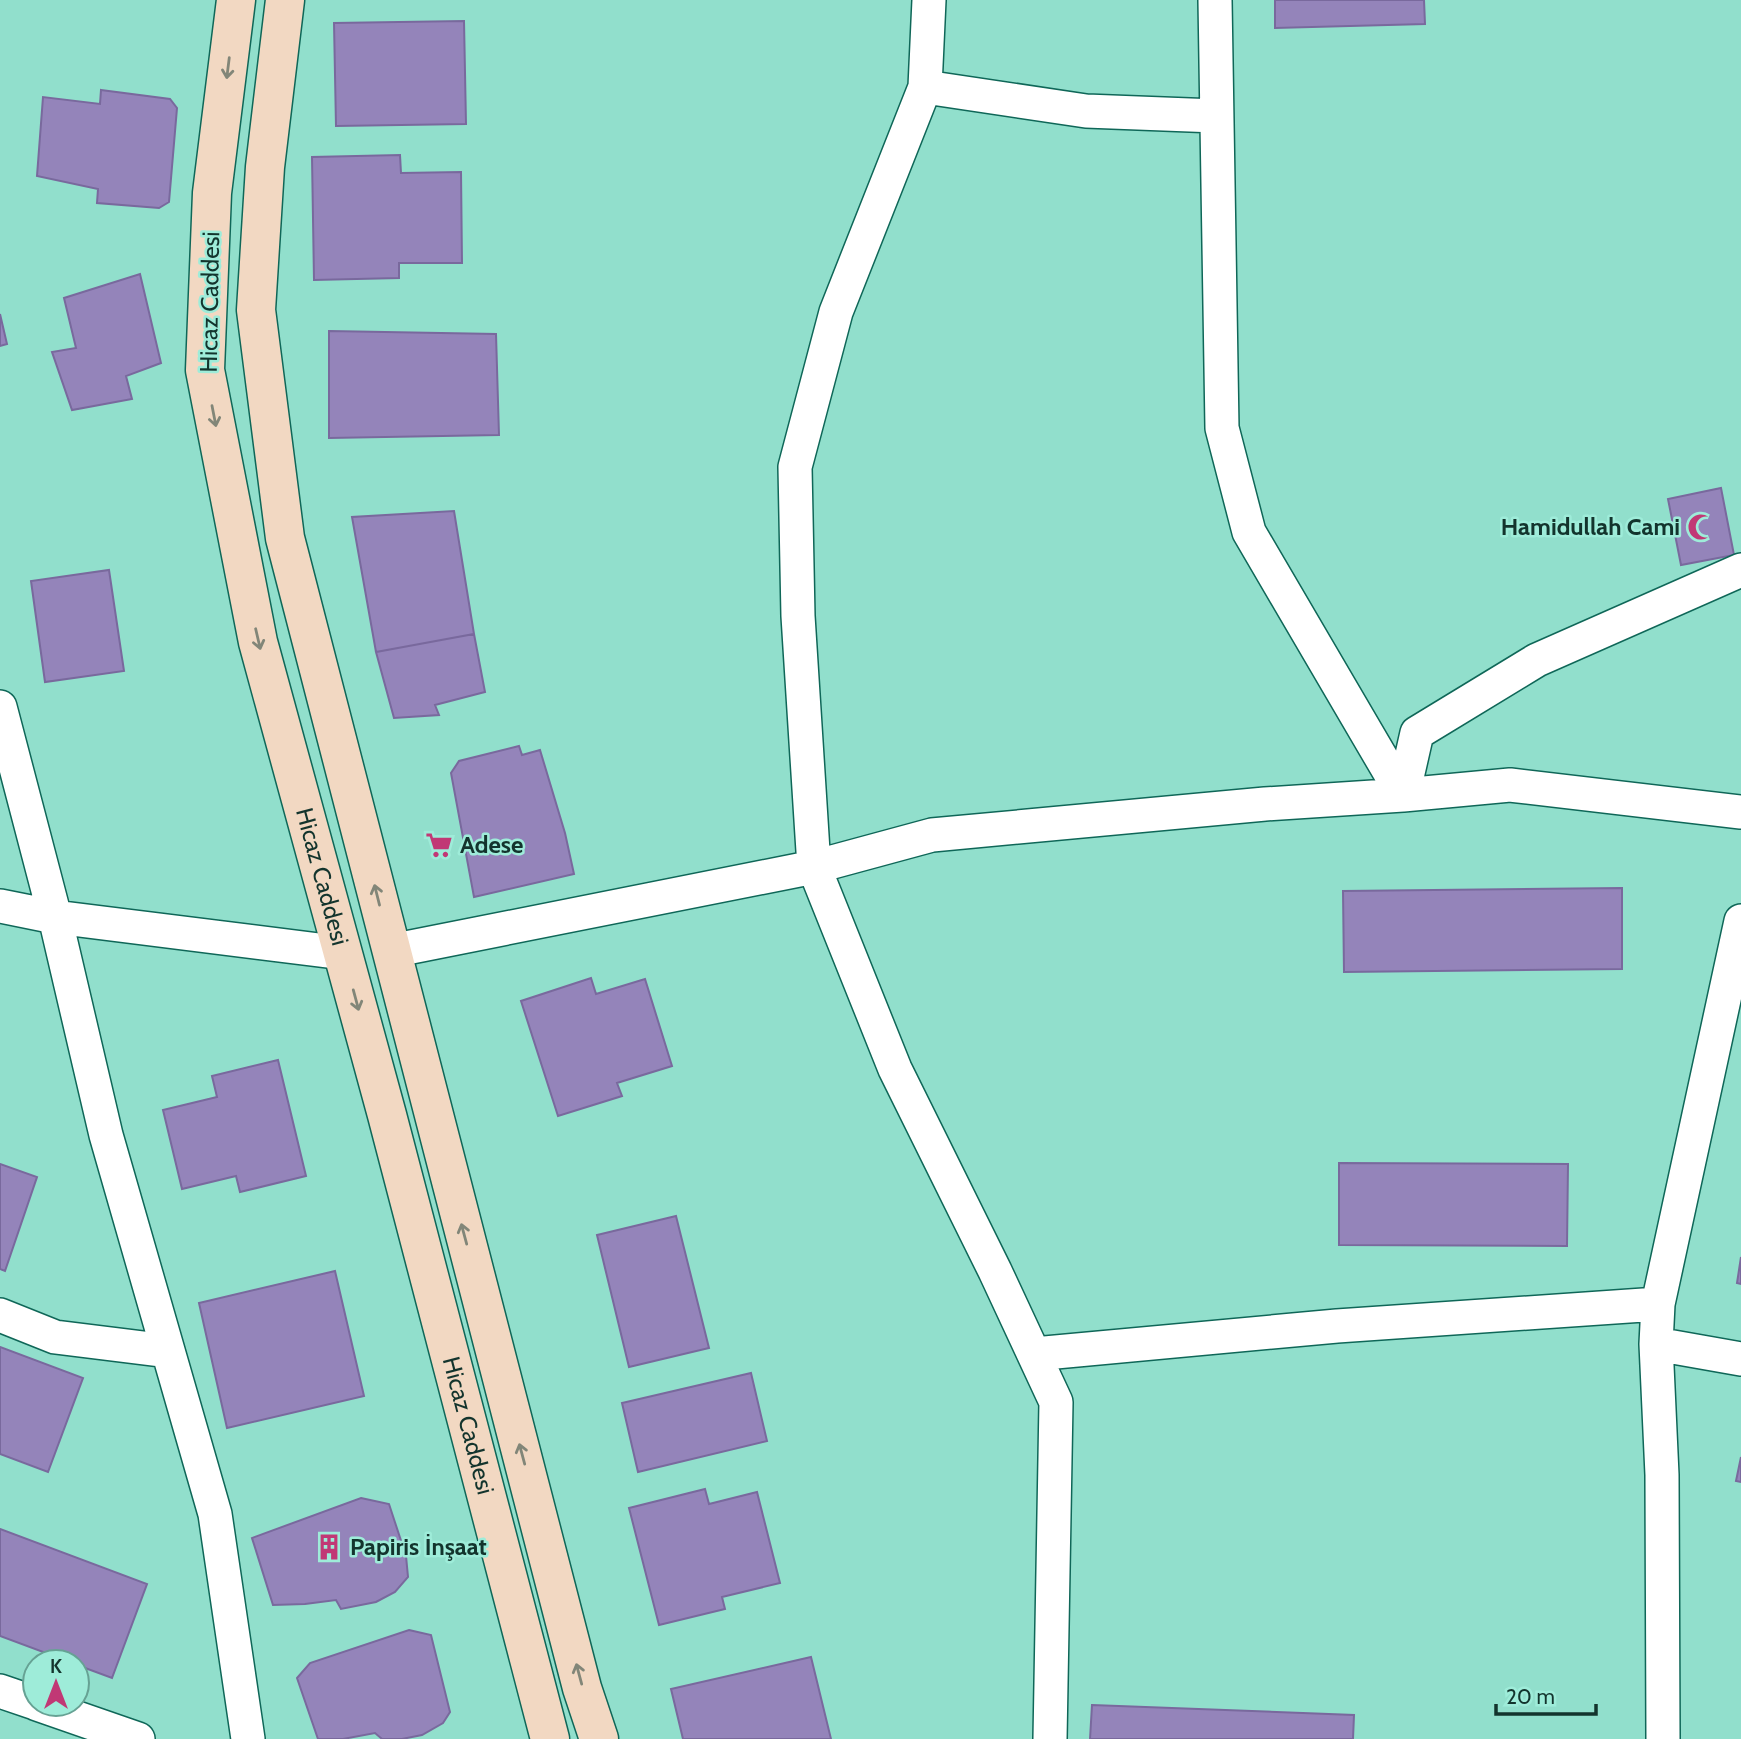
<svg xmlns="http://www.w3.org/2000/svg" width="1741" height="1739" font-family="Cabin,sans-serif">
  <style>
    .building { fill: #9484ba; stroke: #79699d; stroke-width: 2 }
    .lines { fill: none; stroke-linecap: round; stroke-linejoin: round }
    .street-casing { stroke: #0f6758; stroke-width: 36 }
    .secondary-casing { stroke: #0f6758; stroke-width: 41 }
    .street { stroke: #fff; stroke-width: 33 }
    .secondary { stroke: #f2d8c2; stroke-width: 38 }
    .oneway { stroke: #828678 }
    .labels { text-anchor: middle; stroke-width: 5; stroke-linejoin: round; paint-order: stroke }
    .street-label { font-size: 24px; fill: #13342d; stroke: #9eecd9 }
    .poi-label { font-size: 24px; font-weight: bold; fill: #13342d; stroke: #9eecd9; text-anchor: start }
  </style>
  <rect width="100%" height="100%" fill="#91dfcc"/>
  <path class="building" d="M 1275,0 L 1424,0 L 1425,24 L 1275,28 Z
    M 464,21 L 466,124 L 336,126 L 334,23 Z
    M 101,90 L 170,99 L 177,108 L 169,202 L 159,208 L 97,203 L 98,189 L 37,176 L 43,97 L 100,104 Z
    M 400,155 L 401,173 L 461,172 L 462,263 L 399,263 L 399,278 L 314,280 L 312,157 Z
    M 140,274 L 161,363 L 126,376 L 132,399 L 72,410 L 52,352 L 76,348 L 64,298 Z
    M 0,314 L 7,344 L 0,346 Z
    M 329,331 L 496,334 L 499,435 L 329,438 Z
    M 1721,488 L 1734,555 L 1681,565 L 1668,499 Z
    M 454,511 L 474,634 L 376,652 L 352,517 Z
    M 109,570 L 124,671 L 45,682 L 31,581 Z
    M 474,634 L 485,692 L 435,705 L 439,715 L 394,718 L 376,652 Z
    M 519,746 L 522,755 L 540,750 L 565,833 L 574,874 L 474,897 L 451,773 L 459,761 Z
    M 1622,888 L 1622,969 L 1344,972 L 1343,891 Z
    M 591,978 L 596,994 L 645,979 L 672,1066 L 617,1083 L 622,1096 L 558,1116 L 521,1001 Z
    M 278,1060 L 306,1176 L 240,1192 L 236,1176 L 182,1189 L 163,1110 L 217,1097 L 212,1076 Z
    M 1339,1163 L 1568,1164 L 1567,1246 L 1339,1245 Z
    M 0,1164 L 37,1177 L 5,1271 L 0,1269 Z
    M 676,1216 L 709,1348 L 629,1367 L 597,1235 Z
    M 1741,1257 L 1741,1284 L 1737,1283 Z
    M 335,1271 L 364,1396 L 227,1428 L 199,1303 Z
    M 0,1347 L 83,1378 L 48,1472 L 0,1454 Z
    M 751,1373 L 767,1441 L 638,1472 L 622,1403 Z
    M 1741,1457 L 1741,1482 L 1736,1481 Z
    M 705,1489 L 709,1504 L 757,1492 L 780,1583 L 722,1597 L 725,1609 L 659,1625 L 629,1508 Z
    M 361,1498 L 389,1504 L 406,1556 L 408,1577 L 395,1592 L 376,1602 L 341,1609 L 336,1600 L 305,1604 L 273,1605 L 252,1538 Z
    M 0,1529 L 147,1584 L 112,1678 L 77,1665 L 77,1662 L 70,1662 L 0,1636 Z
    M 409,1630 L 431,1635 L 450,1712 L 443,1723 L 422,1735 L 402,1739 L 382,1739 L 375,1733 L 343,1739 L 318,1739 L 297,1678 L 310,1663 Z
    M 811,1657 L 831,1739 L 683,1739 L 671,1689 Z
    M 1092,1705 L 1354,1715 L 1353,1739 L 1090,1739 Z"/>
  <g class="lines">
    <g class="street-casing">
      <path id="street" d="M 929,0 L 925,87 L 836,312 L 795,467 L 798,616 L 814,867 L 895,1069 L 995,1271 L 1056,1402 L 1050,1739
        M 1215,0 L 1222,428 L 1249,532 L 1403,795
        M 925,87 L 1086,111 L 1216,116
        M 0,707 L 55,917 L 106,1135 L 215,1514 L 248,1739
        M 1403,795 L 1417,733 L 1537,660 L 1741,570
        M 0,906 L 55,917 L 343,953
        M 391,951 L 814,867 L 932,835 L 1265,804 L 1403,795 L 1510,785 L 1741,812
        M 0,1315 L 55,1337 L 168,1351
        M 1656,1344 L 1741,1359
        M 1034,1354 L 1337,1326 L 1658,1304
        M 0,1691 L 35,1703
        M 37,1704 L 138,1739
        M 1663,1739 L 1662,1475 L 1656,1344 L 1658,1304 L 1741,921"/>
    </g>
    <g class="secondary-casing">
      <g id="secondary">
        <path id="s1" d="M 236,0 L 212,193 L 205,370 L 258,642 L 387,1115 L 550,1739"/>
        <path d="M 285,0 L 265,167 L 256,310 L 285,538 L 582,1688 L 599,1739"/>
      </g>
    </g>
    <use href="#street" class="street"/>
    <use href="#secondary" class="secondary"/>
  </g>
  <defs><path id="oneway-shaft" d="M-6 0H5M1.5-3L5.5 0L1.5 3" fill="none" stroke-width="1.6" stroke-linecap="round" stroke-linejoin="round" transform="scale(1.75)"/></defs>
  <g class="oneway">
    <use href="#oneway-shaft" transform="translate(228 68) rotate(97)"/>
    <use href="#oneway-shaft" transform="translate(214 416) rotate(79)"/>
    <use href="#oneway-shaft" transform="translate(258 639) rotate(77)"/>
    <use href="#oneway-shaft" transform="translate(377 895) rotate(-104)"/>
    <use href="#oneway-shaft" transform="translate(356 1000) rotate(75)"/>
    <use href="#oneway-shaft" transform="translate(464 1234) rotate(-105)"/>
    <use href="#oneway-shaft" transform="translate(522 1454) rotate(-105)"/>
    <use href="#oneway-shaft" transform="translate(579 1674) rotate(-105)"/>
  </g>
  <defs>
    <g id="mosque-bare" transform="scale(2.1)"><path d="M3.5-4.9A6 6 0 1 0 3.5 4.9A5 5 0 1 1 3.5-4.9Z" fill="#c13875" stroke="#9eecd9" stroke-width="2.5" paint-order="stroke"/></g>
    <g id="supermarket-bare" transform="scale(2.1)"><path d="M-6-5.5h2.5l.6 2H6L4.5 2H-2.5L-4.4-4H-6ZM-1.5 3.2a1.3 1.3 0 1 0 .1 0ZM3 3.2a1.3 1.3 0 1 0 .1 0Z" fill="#c13875" stroke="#9eecd9" stroke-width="2.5" paint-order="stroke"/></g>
    <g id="building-bare" transform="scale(2.1)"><path d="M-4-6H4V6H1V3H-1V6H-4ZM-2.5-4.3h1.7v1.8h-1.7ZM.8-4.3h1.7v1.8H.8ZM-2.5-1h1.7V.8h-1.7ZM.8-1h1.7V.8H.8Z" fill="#c13875" stroke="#9eecd9" stroke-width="2.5" paint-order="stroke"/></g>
  </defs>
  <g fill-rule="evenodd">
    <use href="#mosque-bare" x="1701" y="527"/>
    <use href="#supermarket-bare" x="439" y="845"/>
    <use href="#building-bare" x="329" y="1547"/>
  </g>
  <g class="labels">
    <g class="street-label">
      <text transform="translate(210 302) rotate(-89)" y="8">Hicaz Caddesi</text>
      <text dy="8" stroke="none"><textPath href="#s1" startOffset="892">Hicaz Caddesi</textPath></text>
      <text dy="8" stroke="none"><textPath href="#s1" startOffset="1460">Hicaz Caddesi</textPath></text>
    </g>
    <g class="poi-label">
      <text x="1680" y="535" text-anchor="end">Hamidullah Cami</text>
      <text x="460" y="853">Adese</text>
      <text x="350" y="1555">Papiris İnşaat</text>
    </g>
  </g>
  <g transform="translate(56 1683)"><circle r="33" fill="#9eecd9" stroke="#66a294" stroke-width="2"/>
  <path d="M0-5L12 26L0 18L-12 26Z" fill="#c13875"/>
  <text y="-10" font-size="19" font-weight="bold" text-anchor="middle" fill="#13342d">K</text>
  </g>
  <path d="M1496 1704v10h100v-10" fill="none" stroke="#13342d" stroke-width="3.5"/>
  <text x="1506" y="1704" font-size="21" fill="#13342d" stroke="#9eecd9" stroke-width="5" paint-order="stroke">20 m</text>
</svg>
